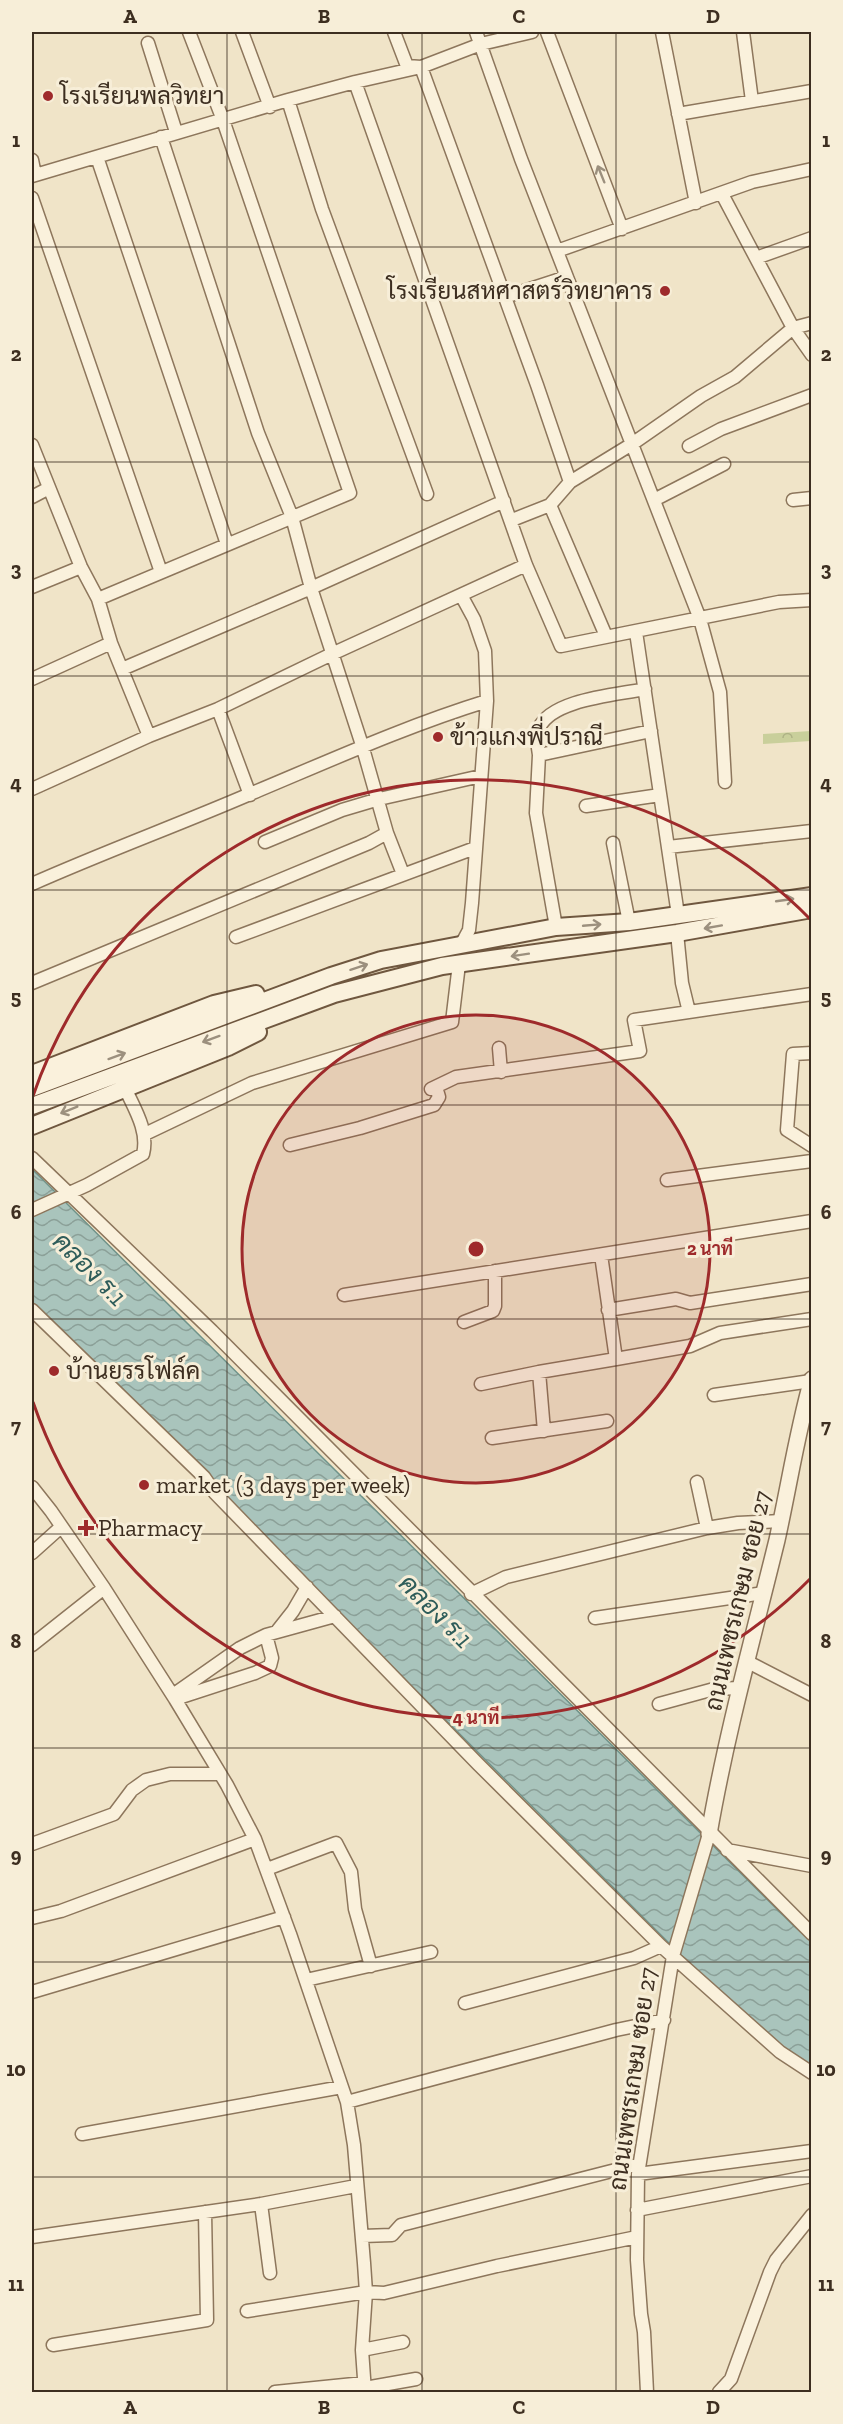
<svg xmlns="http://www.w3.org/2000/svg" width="843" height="2424" font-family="'Zilla Slab',Sarabun,serif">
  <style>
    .forest { fill: url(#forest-crowns) }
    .water { fill: url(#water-waves); stroke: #6f938a; stroke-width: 1.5 }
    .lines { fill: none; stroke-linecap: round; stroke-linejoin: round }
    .minor-casing { stroke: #8d765c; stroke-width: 15 }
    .tertiary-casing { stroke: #8d765c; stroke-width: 18 }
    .secondary-casing { stroke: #6f573f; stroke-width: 20 }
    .minor { stroke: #faf1dc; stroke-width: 12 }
    .tertiary { stroke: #faf1dc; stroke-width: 15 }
    .secondary { stroke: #faf1dc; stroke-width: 16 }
    .oneway { stroke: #9c907e }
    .grid { fill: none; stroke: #3d2e20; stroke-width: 1.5; stroke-opacity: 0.55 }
    .ring { fill: none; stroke: #9e2a2b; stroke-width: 3 }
    .poi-dot { fill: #9e2a2b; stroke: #f7eed8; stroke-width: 2 }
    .labels { text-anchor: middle; stroke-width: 6; stroke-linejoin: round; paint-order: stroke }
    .poi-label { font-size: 24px; fill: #3d2e20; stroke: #f7eed8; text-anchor: start }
    .street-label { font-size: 24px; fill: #3d2e20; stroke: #f7eed8 }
    .water-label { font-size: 26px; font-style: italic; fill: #2f5d5a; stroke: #f7eed8 }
    .centre { fill: #9e2a2b; stroke: #f7eed8; stroke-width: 3 }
    .ring-label { font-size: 18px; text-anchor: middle; font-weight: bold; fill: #9e2a2b; stroke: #f7eed8; stroke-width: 6; stroke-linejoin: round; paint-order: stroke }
    .neatline { fill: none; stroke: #3d2e20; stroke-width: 2 }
    .grid-label { font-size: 20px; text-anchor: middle; font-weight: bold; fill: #3d2e20 }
  </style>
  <defs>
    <pattern id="forest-crowns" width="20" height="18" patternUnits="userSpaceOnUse" patternTransform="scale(1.5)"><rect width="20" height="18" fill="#c9cf9b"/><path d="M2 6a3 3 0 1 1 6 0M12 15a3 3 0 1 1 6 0" fill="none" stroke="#aeb285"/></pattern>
    <pattern id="water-waves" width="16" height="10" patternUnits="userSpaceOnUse" patternTransform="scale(1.5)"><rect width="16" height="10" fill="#a9c4bc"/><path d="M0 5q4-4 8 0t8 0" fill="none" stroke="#8ba098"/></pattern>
  </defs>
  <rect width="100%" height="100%" fill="#f0e4c8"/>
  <path class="forest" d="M 811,731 L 811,741 L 763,744 L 763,734 Z"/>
  <path class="water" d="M 32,1169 L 795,1927 L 811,1941 L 811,2066 L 788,2051 L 726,2000 L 32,1307 Z"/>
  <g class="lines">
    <g class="minor-casing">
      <path id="minor" d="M 242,32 L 270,107
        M 394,32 L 407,66 L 421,67 L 537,385 L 570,482
        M 476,32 L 521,159 L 700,619 L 720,692 L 725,782
        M 547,32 L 622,229
        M 662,32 L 696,203
        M 743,32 L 752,101
        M 148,43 L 176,132
        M 355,82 L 526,565 L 561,646 L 779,602 L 812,600
        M 288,100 L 322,209 L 427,494
        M 678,114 L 812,91
        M 161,137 L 258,433 L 292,517 L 311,588 L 362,745 L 387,833 L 403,874
        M 97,157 L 227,544
        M 32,160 L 35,175
        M 32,176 L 288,100 L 355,82 L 421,67 L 481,44 L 532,32
        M 722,194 L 793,328 L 812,355
        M 32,198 L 161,572
        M 557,251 L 752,182 L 812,169
        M 756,258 L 812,238
        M 505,297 L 567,277
        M 32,445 L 81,567 L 98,599 L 111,643 L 149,736
        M 689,446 L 721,429 L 812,395
        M 32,497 L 49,488
        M 654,500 L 724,464
        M 793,500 L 812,498
        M 550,505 L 606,636
        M 512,520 L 550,505 L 570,482 L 632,444 L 701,396 L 735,377 L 793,328 L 812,323
        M 32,587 L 81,567
        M 98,599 L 350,493 L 223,120 L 189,32
        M 636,632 L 678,915
        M 122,669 L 311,588 L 504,501
        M 32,679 L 111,643
        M 218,709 L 250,795
        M 539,755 C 538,746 535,737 539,728 C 552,699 617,695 645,689
        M 32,789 L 149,736 L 218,709 L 334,653 L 526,565
        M 586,806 L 660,795
        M 265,842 L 342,810 L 379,799 L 481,776
        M 613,843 L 629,922
        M 668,847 L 812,831
        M 32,884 C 104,852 178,825 250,794 C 329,761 406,726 487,701
        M 556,927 L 536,813 L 539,755 L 651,731
        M 677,933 L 682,983 L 689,1012
        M 236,937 L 475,848
        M 461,945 L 469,930 L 472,903 L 487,701 L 485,651 L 474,619 L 461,595
        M 32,983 L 369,843 L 387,833
        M 499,1048 L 501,1072
        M 812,1053 L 793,1054 L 787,1130 L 812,1146
        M 431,1089 L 456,1077 L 640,1051 L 634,1020 L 812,994
        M 145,1134 L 252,1083 L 452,1022 L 459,964
        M 290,1145 L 360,1128 L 434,1105 L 439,1097 L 436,1087
        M 32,1158 L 212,1331 L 812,1934
        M 667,1180 L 812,1161
        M 32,1210 L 87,1185 L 143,1154 C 149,1131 134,1108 125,1088
        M 344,1295 L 812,1221
        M 32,1310 L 204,1477 L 215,1493 L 478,1764 L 661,1946 L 780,2052 L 812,2073
        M 608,1310 L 676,1299 L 690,1303 L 812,1284
        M 464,1322 L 493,1311 L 495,1306 L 495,1271
        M 616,1359 L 690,1346 L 720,1333 L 812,1319
        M 481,1384 L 539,1372
        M 714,1395 L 811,1381
        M 544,1431 L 539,1372 L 616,1359 L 601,1255
        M 492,1438 L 607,1421
        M 697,1482 L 707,1528
        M 32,1487 L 51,1511 L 104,1588 L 175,1699 L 227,1785 L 255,1839 L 290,1934 L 347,2102 L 354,2145 L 364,2263 L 366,2292 L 362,2350 L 365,2392
        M 32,1553 L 61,1527
        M 471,1594 L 506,1577 L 707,1528 L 738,1523 L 781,1521
        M 595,1618 L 764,1593
        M 278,1630 L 293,1611 L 307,1587
        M 32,1645 L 104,1588
        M 746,1661 L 812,1695
        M 173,1695 L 240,1648 L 266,1635
        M 175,1699 L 255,1673 L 270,1666 L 272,1658 L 266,1635 L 335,1616
        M 659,1704 L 714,1689 L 740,1688
        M 32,1844 L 114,1814 L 132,1790 L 146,1780 L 170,1774 L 219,1774
        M 727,1850 L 812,1866
        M 267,1869 L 336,1843 L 351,1872 L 355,1909 L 371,1966
        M 32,1918 L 61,1911 L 255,1839
        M 306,1980 L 431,1952
        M 32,1992 L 284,1917
        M 465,2003 L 634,1958 L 661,1946
        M 347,2102 L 616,2030 L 664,2020
        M 82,2134 L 342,2087
        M 638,2174 L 812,2151
        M 261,2204 L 270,2273
        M 637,2210 L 812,2176
        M 362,2236 L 392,2235 L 401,2225 L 639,2164
        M 32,2237 L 261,2204 L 356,2186
        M 247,2311 L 366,2292 L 384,2293 L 497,2266 L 637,2237
        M 53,2345 L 207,2320 L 205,2212
        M 362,2350 L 403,2342
        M 365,2388 L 416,2379
        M 275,2392 L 364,2383
        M 647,2392 L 644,2332 L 641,2314 L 637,2260 L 638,2174 L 673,1956 L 709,1834
        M 719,2392 L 731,2379 L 770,2272 L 776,2260 L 812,2215"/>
    </g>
    <g class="tertiary-casing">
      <path id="tertiary" d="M 709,1834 C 726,1735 753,1638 777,1540 C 789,1486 797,1432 812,1379"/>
    </g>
    <g class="secondary-casing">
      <path id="secondary" d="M 32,1074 L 214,1004 L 256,994
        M 32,1088 L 331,976 L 381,960 L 556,927 L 629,922 L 812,896
        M 32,1106 L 334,994 L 442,966 L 677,933 L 812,909
        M 32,1126 L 228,1047 L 258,1032"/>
    </g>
    <use href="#minor" class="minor"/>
    <use href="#tertiary" class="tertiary"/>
    <use href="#secondary" class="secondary"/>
  </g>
  <defs><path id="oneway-shaft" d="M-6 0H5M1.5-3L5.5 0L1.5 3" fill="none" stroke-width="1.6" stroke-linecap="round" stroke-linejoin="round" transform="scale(1.5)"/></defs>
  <g class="oneway">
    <use href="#oneway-shaft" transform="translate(601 174) rotate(-112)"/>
    <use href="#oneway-shaft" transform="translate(785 900) rotate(-8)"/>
    <use href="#oneway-shaft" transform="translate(592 925) rotate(-5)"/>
    <use href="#oneway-shaft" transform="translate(713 927) rotate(170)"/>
    <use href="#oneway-shaft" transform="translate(520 955) rotate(171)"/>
    <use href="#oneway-shaft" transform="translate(359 967) rotate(-18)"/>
    <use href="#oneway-shaft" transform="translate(211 1039) rotate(160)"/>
    <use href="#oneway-shaft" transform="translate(117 1056) rotate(-20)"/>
    <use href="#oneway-shaft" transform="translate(69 1110) rotate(158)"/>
  </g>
  <path class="grid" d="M 227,32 L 227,2392M 422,32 L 422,2392M 616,32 L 616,2392M 32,247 L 812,247M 32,462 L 812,462M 32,676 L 812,676M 32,890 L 812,890M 32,1105 L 812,1105M 32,1319 L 812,1319M 32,1534 L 812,1534M 32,1748 L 812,1748M 32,1962 L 812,1962M 32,2177 L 812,2177"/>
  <circle cx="476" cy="1249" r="234" fill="#9e2a2b" fill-opacity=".12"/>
  <g class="ring">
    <circle cx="476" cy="1249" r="234"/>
    <path d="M811 1578A469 469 0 0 1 33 1402M33 1096A469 469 0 0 1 811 920"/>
  </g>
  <g class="poi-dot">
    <circle cx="48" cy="96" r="6"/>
    <circle cx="665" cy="291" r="6"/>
    <circle cx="438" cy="737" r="6"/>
    <circle cx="54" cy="1371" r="6"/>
    <circle cx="144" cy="1485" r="6"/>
    <path d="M83 1519h6v6h6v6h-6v6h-6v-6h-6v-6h6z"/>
  </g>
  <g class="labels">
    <g class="poi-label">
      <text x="60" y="104">โรงเรียนพลวิทยา</text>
      <text x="653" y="299" text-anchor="end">โรงเรียนสหศาสตร์วิทยาคาร</text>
      <text x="450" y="745">ข้าวแกงพี่ปราณี</text>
      <text x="66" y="1379">บ้านยรรโฟล์ค</text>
      <text x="156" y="1493">market (3 days per week)</text>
      <text x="98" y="1536">Pharmacy</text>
    </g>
    <g class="street-label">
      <text transform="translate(738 1601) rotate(-77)" y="8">ถนนเพชรเกษม ซอย 27</text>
      <text transform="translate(633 2079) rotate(-82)" y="8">ถนนเพชรเกษม ซอย 27</text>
    </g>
    <g class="water-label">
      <text transform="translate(90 1269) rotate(45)" y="9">คลอง ร.1</text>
      <text transform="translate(436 1611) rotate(45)" y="9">คลอง ร.1</text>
    </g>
  </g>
  <circle cx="476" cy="1249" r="9" class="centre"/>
  <g class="ring-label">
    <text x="710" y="1255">2 นาที</text>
    <text x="476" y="1724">4 นาที</text>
  </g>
  <rect width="843" height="2424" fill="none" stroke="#f7eed8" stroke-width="66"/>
  <rect x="33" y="33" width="777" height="2358" class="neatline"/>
  <g class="grid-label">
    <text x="130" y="23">A</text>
    <text x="324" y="23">B</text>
    <text x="519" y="23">C</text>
    <text x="713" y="23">D</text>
    <text x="16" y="147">1</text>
    <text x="826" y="147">1</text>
    <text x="16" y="361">2</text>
    <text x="826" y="361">2</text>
    <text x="16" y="576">3</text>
    <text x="826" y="576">3</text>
    <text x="16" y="790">4</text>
    <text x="826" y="790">4</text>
    <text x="16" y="1004">5</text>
    <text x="826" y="1004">5</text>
    <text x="16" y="1219">6</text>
    <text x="826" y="1219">6</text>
    <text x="16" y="1433">7</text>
    <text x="826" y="1433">7</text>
    <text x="16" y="1648">8</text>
    <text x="826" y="1648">8</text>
    <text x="16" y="1862">9</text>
    <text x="826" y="1862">9</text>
    <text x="16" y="2076">10</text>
    <text x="826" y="2076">10</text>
    <text x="16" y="2291">11</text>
    <text x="826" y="2291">11</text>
    <text x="130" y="2414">A</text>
    <text x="324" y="2414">B</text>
    <text x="519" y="2414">C</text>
    <text x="713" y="2414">D</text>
  </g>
</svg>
